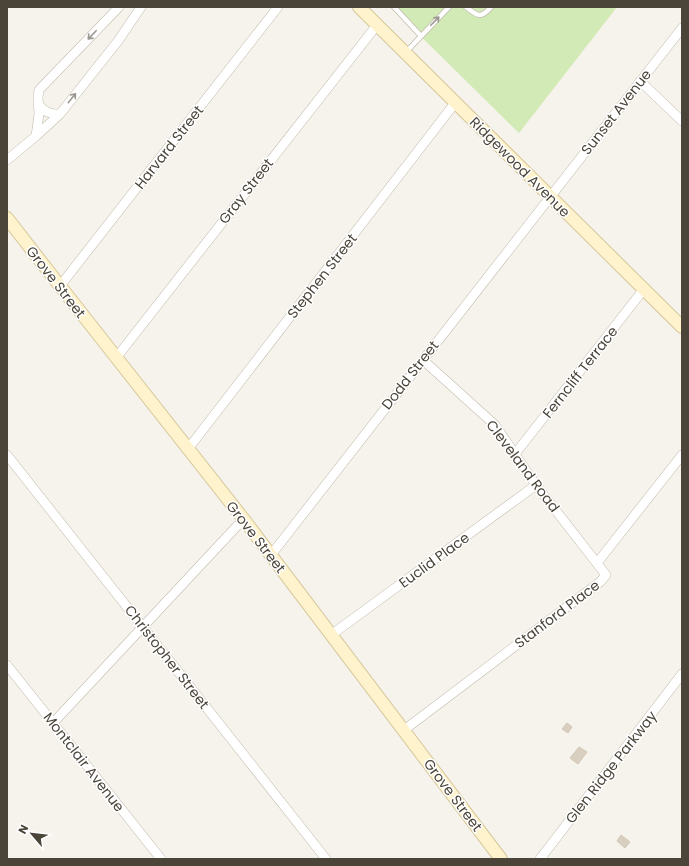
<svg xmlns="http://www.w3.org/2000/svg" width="689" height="866" font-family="Poppins,sans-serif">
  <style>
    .green { fill: #d2eab5 }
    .building { fill: #d8cfc1; stroke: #d3c7b4 }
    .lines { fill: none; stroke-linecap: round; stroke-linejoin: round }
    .lane-casing { stroke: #c2bbae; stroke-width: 6 }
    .street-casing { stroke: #c2bbae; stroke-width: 10 }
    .secondary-casing { stroke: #d6c79b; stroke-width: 14 }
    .lane { stroke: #fff; stroke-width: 4.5 }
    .street { stroke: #fff; stroke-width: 9 }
    .secondary { stroke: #fff3cd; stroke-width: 12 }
    .oneway { stroke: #9c9892 }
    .labels { text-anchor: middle; stroke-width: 3; stroke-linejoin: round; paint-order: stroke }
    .street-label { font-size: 14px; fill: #4b4439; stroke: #fff }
  </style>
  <rect width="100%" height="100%" fill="#f6f3ec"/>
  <path class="green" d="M 391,7 L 617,7 L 519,133 Z"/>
  <path class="building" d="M 567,723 L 572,727 L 568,733 L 562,729 Z
    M 579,747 L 587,752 L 578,764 L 570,758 Z
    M 621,835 L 630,842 L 625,848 L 617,841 Z"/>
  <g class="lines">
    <g class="lane-casing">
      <path id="lane" d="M 394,7 L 421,36
        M 466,7 C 477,16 481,19 491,7
        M 406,52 L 449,7"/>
    </g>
    <g class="street-casing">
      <path id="street" d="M 640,81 L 682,121
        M 38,104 C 45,112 49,114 60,114
        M 36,136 L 39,114 L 38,97 L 39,90 L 119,7
        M 7,160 L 36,136 L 60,114 L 118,41 L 141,7
        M 60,286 L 278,7
        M 116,358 L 377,25
        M 188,449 L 455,103
        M 515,454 L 644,289
        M 7,455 L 326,859
        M 271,555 L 682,28
        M 597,563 L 682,455
        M 331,635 L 536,485
        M 7,665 L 161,859
        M 53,723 L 237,526 L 245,521
        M 404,730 L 600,582 L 606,575 L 536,485 L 495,425 L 423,360
        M 540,859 L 682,674"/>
    </g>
    <g class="secondary-casing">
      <path id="secondary" d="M 359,7 L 682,327
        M 7,218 L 60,286 L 245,521 L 501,859"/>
    </g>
    <use href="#lane" class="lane"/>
    <use href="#street" class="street"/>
    <use href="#secondary" class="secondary"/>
  </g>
  <defs><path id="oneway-shaft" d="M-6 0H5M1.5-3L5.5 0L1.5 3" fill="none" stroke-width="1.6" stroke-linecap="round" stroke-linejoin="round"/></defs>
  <g class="oneway">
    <use href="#oneway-shaft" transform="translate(435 21) rotate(-46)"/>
    <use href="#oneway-shaft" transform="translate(92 35) rotate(134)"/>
    <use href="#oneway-shaft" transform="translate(72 98) rotate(-51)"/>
  </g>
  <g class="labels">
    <g class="street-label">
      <text transform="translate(616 112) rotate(-52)" y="5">Sunset Avenue</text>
      <text transform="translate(169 147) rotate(-52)" y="5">Harvard Street</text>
      <text transform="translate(520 167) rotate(45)" y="5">Ridgewood Avenue</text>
      <text transform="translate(246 191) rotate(-52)" y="5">Gray Street</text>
      <text transform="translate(322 276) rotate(-52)" y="5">Stephen Street</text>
      <text transform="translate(56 282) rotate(52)" y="5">Grove Street</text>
      <text transform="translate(580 372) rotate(-52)" y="5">Ferncliff Terrace</text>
      <text transform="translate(410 375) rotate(-52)" y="5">Dodd Street</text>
      <text transform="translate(523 466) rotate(53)" y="5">Cleveland Road</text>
      <text transform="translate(256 537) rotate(52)" y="5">Grove Street</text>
      <text transform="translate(434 560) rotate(-36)" y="5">Euclid Place</text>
      <text transform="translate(557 614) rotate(-37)" y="5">Stanford Place</text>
      <text transform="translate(167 657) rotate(52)" y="5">Christopher Street</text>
      <text transform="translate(84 762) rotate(52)" y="5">Montclair Avenue</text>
      <text transform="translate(611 767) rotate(-52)" y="5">Glen Ridge Parkway</text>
      <text transform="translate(453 795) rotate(53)" y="5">Grove Street</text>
    </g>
  </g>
  <rect width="689" height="866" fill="none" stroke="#4b4439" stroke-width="16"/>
  <g transform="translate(32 834) rotate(298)" stroke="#ffffff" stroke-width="3" paint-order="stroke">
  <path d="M0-3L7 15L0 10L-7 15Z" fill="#4b4439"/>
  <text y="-6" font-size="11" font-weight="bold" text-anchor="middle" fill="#4b4439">N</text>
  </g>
</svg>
